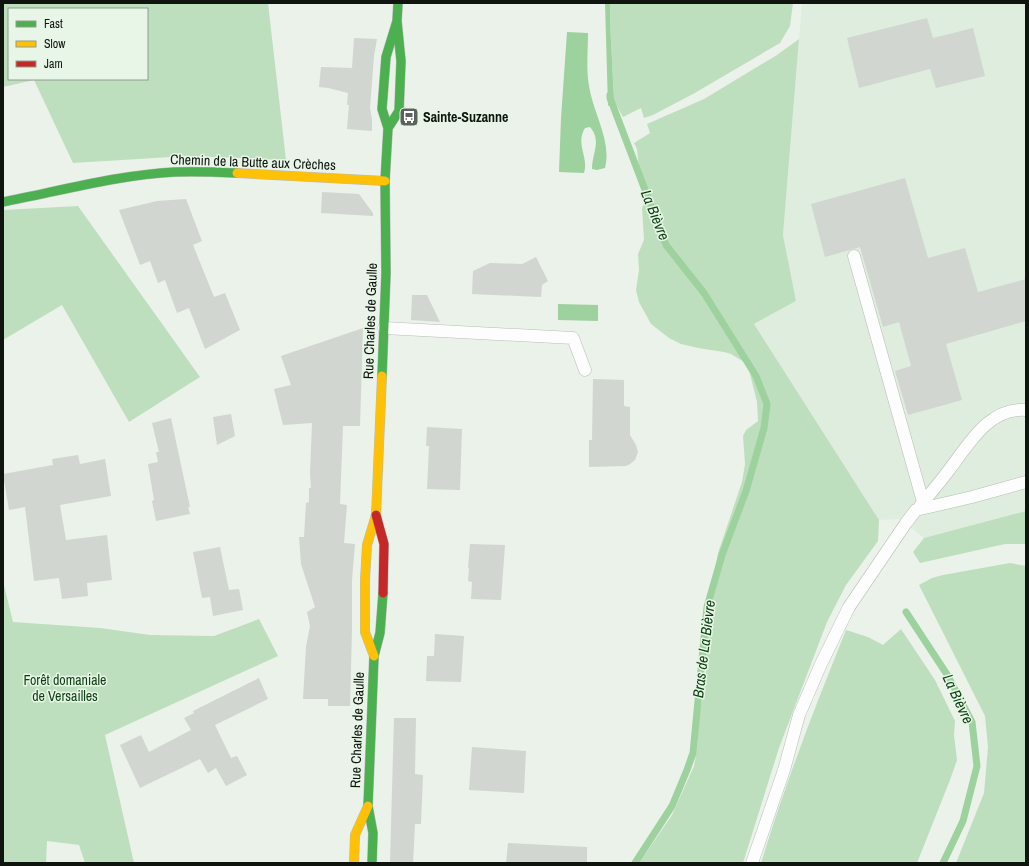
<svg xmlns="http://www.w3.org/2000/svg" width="1029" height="866" font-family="'Archivo Narrow',sans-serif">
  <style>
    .built { fill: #dfedde }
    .green { fill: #bedfbd; fill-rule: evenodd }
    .water { fill: #9dd19e }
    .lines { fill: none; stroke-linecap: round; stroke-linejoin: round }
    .stream { stroke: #9dd19e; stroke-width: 7 }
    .building { fill: #d1d6d0 }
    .lane-casing { stroke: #b7bdb7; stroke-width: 13 }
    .fast-casing { stroke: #b7bdb7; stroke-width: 10 }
    .slow-casing { stroke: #b7bdb7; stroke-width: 10 }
    .jam-casing { stroke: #b7bdb7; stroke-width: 10 }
    .lane { stroke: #fcfdfc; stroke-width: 12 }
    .fast { stroke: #4caf50; stroke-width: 9 }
    .slow { stroke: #ffc107; stroke-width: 9 }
    .jam { stroke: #c62828; stroke-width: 9 }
    .labels { text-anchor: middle; stroke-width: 3; stroke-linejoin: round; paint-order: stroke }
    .poi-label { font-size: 14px; font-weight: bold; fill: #0f140f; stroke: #e8f6e7; text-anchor: start }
    .street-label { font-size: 14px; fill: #0f140f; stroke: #e8f6e7 }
    .park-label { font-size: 14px; fill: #0b3e10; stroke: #e8f6e7 }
    .water-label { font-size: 15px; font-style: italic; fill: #0d3f12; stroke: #e8f6e7 }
  </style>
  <rect width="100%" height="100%" fill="#ebf2ea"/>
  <path class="built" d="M 802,3 L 1026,3 L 1026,511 L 924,538 L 900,519 L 879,520 L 754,324 L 796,301 L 783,235 Z"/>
  <path class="green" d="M 3,3 L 268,3 L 286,160 L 187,156 L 73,163 L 34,80 L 3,87 ZM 9,9 L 147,9 L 147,79 L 9,79 Z
    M 610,3 L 793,3 L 790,26 L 780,43 L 693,94 L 653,115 L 644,118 L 641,108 L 623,117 L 614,101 L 610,21 Z
    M 799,39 L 783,235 L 796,301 L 754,324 L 879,520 L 878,541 L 846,585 L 827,622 L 779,748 L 743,863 L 639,863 L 672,815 L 694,766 L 697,749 L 699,719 L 706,671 L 706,641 L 714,575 L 718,553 L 742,482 L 745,464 L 743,436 L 746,430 L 758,421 L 757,402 L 749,370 L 744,362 L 731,354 L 724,352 L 698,348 L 681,344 L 669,338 L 651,324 L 639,302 L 636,290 L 639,270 L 638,254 L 644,240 L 642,208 L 647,197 L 639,169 L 637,149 L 634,143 L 650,133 L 647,124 L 704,99 L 777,55 Z
    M 78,206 L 200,377 L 129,422 L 62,305 L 3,340 L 3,210 Z
    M 1026,511 L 1026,544 L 1005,544 L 920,563 L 913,552 L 924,538 Z
    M 1010,563 L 1026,566 L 1026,863 L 956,863 L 984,793 L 988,747 L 985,716 L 919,585 L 932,578 L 943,575 Z
    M 3,581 L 13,622 L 100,628 L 150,635 L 214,636 L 259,619 L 278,656 L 105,735 L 134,863 L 85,863 L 79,845 L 47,841 L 46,863 L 3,863 Z
    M 901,629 L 935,680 L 955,721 L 954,735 L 957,760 L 950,780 L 917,863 L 761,863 C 785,784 815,707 846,630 L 868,637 L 883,645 Z"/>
  <path class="water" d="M 605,3 L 610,3 L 610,21 L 614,101 L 608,106 Z
    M 567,32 L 588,33 C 588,51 586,69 589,86 C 593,113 612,141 605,168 L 597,170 L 592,169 C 592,153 602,141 590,127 L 585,128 C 575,144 589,157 584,173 L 559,172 L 561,118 Z
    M 558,304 L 598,305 L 598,321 L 558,320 Z"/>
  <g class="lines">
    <path class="stream" d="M 610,95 L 610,98 L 666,245 L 704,293 L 756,376 L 767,404 L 764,428 L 746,491 L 722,555 L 707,607 L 693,753 L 687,770 L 672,806 L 635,863
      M 906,612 L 948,676 L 972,722 L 977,766 L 963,821 L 943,863"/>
  </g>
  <path class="building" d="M 927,18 L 933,38 L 973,28 L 985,76 L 936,88 L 930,69 L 859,88 L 847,38 Z
    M 354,38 L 377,39 L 374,56 L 370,108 L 372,120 L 372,131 L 347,129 L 349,105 L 347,105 L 348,93 L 328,88 L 319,87 L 321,67 L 352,68 Z
    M 905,178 L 928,258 L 965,248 L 978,292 L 1026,279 L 1026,321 L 946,344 L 962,400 L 908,415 L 895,371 L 911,366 L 899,322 L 883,327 L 860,247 L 825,257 L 811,204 Z
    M 322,192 L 359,194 L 373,213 L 373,216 L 321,213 Z
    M 186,199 L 202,241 L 193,245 L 214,297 L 225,293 L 240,330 L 205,349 L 189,308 L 177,313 L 165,280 L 158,283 L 150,261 L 140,265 L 119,210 L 157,201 Z
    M 536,257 L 548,281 L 542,285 L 541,297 L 472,294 L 473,271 L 490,263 L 522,264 Z
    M 412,295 L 427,295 L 440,322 L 411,320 Z
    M 363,328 L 360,426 L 343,426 L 340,504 L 347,505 L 344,543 L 355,544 L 352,580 L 352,630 L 350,706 L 328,706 L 328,699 L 303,699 L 306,647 L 310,626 L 307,612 L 315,607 L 301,564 L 299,537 L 304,537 L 306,503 L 309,502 L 309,488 L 311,488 L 310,473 L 312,423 L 283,425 L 274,389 L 291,385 L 281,356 Z
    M 593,379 L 624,380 L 624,406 L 630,407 L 630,435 L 636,445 L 638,452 L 635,460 L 630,464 L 626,466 L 589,467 L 589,440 L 592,440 Z
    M 231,414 L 235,436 L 217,445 L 213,417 Z
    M 171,418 L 190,507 L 188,507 L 190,514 L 156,521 L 152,501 L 154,500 L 148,464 L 158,462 L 156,452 L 159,452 L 152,423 Z
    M 427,427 L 462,429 L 460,490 L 427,489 L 429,446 L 426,446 Z
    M 78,455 L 80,464 L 105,459 L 111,496 L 60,505 L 66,540 L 107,535 L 112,580 L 87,583 L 88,596 L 62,599 L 59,578 L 34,581 L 25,507 L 9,510 L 3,474 L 53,465 L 52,459 Z
    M 470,544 L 505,545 L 501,600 L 471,599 L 472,582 L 468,581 L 469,568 L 468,568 Z
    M 220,547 L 229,590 L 239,589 L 243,610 L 213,616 L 210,597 L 202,598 L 193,552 Z
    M 435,634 L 464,636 L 461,682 L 426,681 L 427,656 L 434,656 Z
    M 259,678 L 268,699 L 215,725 L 231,758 L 237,756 L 247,775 L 226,786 L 216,768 L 208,773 L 200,759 L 140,788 L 120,745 L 141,735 L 149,752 L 191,730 L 184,718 L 194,713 L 193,711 Z
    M 394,718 L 416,718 L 415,774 L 423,775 L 421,824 L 415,824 L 413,863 L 390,863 Z
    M 472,747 L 526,751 L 524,793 L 469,790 Z
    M 508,843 L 587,847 L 587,863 L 506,863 Z"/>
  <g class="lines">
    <g class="lane-casing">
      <path id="lane" d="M 854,256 L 923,502
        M 384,328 L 573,338 L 585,370
        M 920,506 C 930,494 940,482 949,470 C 969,444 989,407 1026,410
        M 752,863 L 784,770 L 799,715 L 821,664 L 849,607 L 906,523 L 916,510 L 972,497 L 1026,482"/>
    </g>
    <g class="fast-casing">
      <path id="fast" d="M 388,128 L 399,111 L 401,61 L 397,21 L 398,3
        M 3,202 C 60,191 117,175 175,172 C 196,171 216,172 237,173
        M 382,376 L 386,273 L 385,181 L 388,128 L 382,109 L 386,57 L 397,21
        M 372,863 L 373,833 L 368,806 L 374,656 L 380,633 L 383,593"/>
    </g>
    <g class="slow-casing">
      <path id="slow" d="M 237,173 L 385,181
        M 374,656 L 365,632 L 365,580 L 367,545 L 376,515 L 382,376
        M 354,863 L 355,835 L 368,806"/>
    </g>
    <g class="jam-casing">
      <path id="jam" d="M 376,515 L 384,544 L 383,593"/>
    </g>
    <use href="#lane" class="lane"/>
    <use href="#fast" class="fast"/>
    <use href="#slow" class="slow"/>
    <use href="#jam" class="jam"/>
  </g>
  <defs>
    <g id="bus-square" transform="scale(1)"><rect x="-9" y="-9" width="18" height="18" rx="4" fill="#5c625c" stroke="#e8f6e7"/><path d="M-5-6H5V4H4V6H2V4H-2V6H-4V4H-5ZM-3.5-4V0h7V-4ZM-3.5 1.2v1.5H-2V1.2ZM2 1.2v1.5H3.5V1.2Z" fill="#fff"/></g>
  </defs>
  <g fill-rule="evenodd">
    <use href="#bus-square" x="409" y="117"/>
  </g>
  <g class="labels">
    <g class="poi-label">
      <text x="423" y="122">Sainte-Suzanne</text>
    </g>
    <g class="street-label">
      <text transform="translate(253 162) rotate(2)" y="5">Chemin de la Butte aux Crèches</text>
      <text transform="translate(370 321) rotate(-88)" y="5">Rue Charles de Gaulle</text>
      <text transform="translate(357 730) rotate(-88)" y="5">Rue Charles de Gaulle</text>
    </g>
    <g class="park-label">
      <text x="65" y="685">Forêt domaniale<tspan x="65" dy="16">de Versailles</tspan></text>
    </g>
    <g class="water-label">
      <text transform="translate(655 215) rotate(68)" y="5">La Bièvre</text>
      <text transform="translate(704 649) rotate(-83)" y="5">Bras de La Bièvre</text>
      <text transform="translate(958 699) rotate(65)" y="5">La Bièvre</text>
    </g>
  </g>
  <rect width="1029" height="866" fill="none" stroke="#0f140f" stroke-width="8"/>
  <rect x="8" y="8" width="140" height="72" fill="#e8f6e7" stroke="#919c91"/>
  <rect x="16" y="21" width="20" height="6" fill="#4caf50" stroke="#919c91"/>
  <text x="44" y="28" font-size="12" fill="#0f140f">Fast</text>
  <rect x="16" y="41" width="20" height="6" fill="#ffc107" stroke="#919c91"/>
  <text x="44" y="48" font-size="12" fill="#0f140f">Slow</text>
  <rect x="16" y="61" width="20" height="6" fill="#c62828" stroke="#919c91"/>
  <text x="44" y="68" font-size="12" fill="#0f140f">Jam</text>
</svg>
